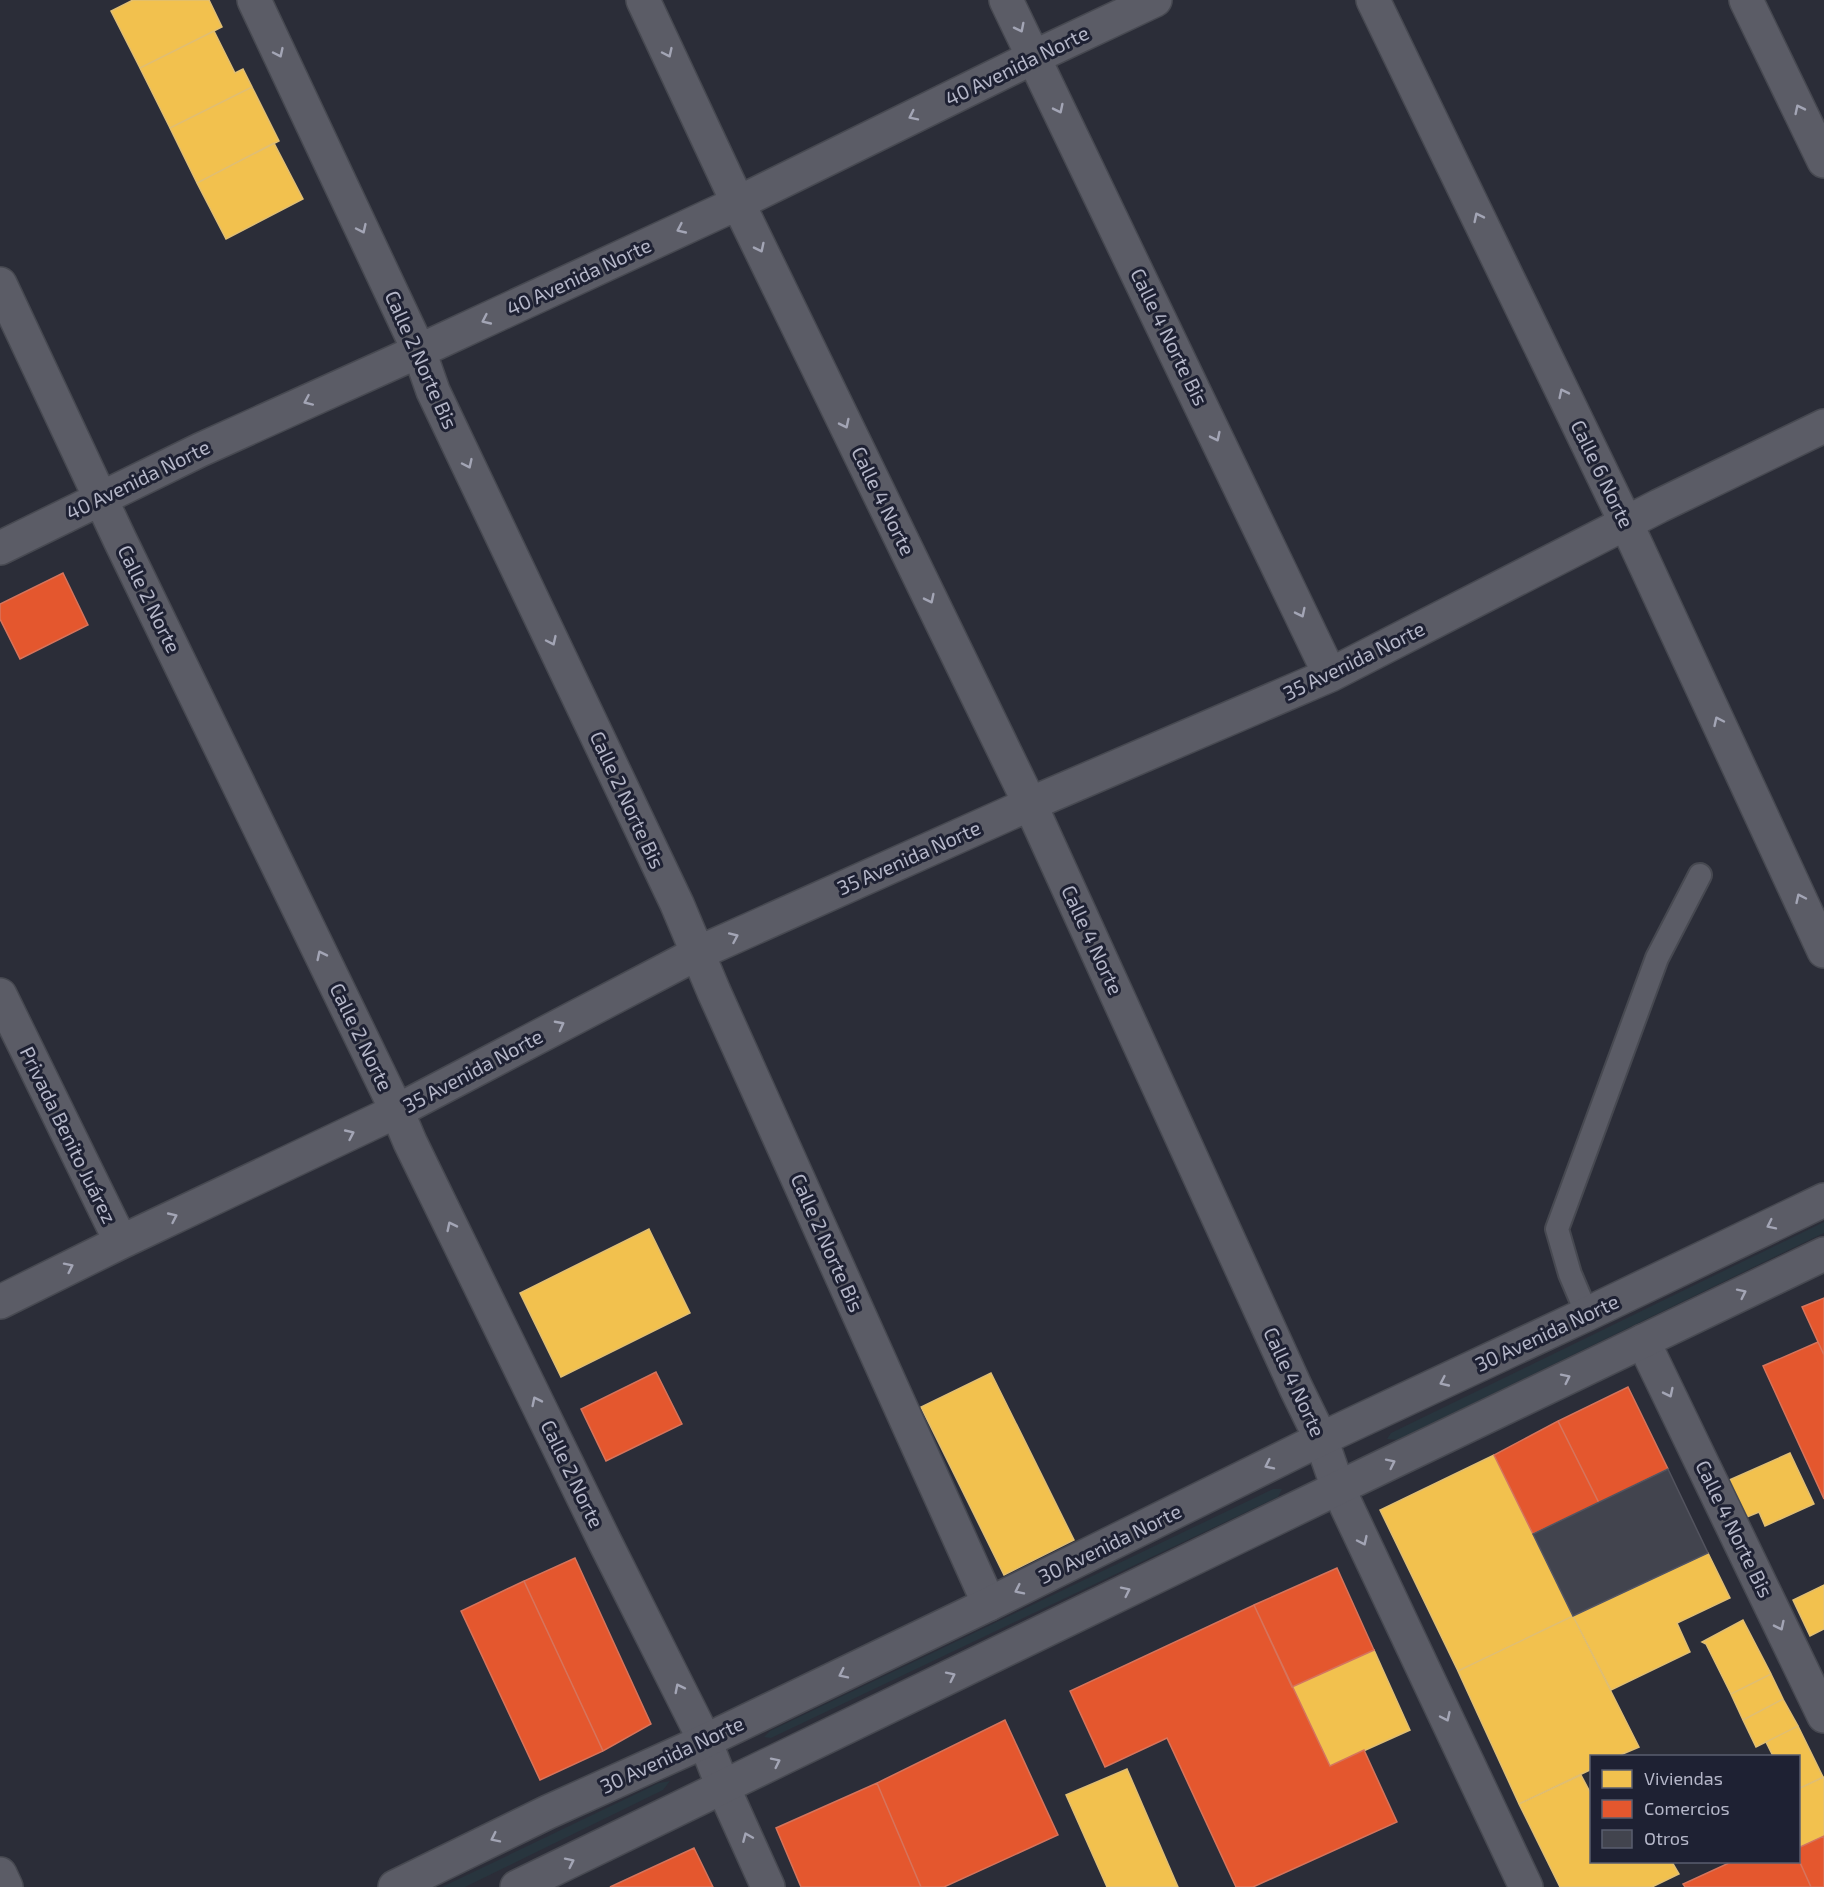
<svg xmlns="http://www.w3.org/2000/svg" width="1824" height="1887" font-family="'Exo 2',sans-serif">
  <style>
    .green { fill: #28353e }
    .homes { fill: #f2c14e; stroke: #e0be73; stroke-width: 1.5 }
    .shops { fill: #e4572e; stroke: #d6745c; stroke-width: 1.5 }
    .building { fill: #42444e; stroke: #53545f; stroke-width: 1.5 }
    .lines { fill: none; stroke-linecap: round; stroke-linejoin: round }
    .service-casing { stroke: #474951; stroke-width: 26 }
    .minor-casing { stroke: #474951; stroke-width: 36 }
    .tertiary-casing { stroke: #474951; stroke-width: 36 }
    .service { stroke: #5b5c66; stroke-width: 22 }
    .minor { stroke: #5b5c66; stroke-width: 33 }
    .tertiary { stroke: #5b5c66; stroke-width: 33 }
    .oneway { stroke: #a3a5b5 }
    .labels { text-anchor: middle; stroke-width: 6; stroke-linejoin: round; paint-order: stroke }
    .street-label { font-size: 20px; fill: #b5b7c9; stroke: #1e2133 }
  </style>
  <rect width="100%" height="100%" fill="#2b2d38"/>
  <path class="green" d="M 1824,1222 L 1824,1233 L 1397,1440 L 1387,1439 L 1391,1433 Z
    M 1273,1489 L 1282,1489 L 1278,1497 L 771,1738 L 764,1737 L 770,1731 Z
    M 670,1781 L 663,1790 L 465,1887 L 442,1887 L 659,1783 Z"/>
  <path class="homes" d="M 133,0 L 209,0 L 222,27 L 140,68 L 111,11 Z
    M 214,31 L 235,73 L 243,69 L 252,87 L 170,128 L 140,68 Z
    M 252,87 L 279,141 L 197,183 L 170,128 Z
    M 274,143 L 303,199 L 226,239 L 197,183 Z
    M 649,1229 L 690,1313 L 561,1377 L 520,1293 Z
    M 991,1373 L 1074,1540 L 1004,1575 L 921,1407 Z
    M 1790,1453 L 1814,1504 L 1765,1526 L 1759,1512 L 1742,1519 L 1725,1482 Z
    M 1494,1455 L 1573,1616 L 1458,1671 L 1380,1510 Z
    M 1708,1553 L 1730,1598 L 1677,1623 L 1690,1652 L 1611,1690 L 1573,1616 Z
    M 1824,1585 L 1824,1629 L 1810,1636 L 1793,1600 Z
    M 1573,1616 L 1639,1747 L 1618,1756 L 1592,1756 L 1592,1769 L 1519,1804 L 1458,1671 Z
    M 1743,1620 L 1771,1674 L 1731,1694 L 1706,1644 L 1702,1642 Z
    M 1374,1650 L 1410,1730 L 1330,1766 L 1292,1687 Z
    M 1771,1674 L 1783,1699 L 1743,1720 L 1731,1694 Z
    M 1783,1699 L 1798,1726 L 1756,1747 L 1743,1720 Z
    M 1798,1726 L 1823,1777 L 1798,1789 L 1798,1756 L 1773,1756 L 1766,1742 Z
    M 1127,1769 L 1178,1887 L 1107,1887 L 1066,1795 Z
    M 1581,1775 L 1592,1796 L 1592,1862 L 1672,1862 L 1679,1874 L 1652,1887 L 1560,1887 L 1519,1804 Z
    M 1824,1777 L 1824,1836 L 1798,1848 L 1798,1789 Z"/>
  <path class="shops" d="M 63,573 L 88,625 L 20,659 L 0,619 L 0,604 Z
    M 1824,1298 L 1824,1355 L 1802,1307 Z
    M 1818,1342 L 1824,1355 L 1824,1499 L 1763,1366 Z
    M 656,1372 L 682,1424 L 606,1461 L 581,1409 Z
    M 1628,1387 L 1668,1469 L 1599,1503 L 1558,1421 Z
    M 1558,1421 L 1599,1503 L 1533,1534 L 1494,1455 Z
    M 575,1558 L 651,1724 L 603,1751 L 524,1581 Z
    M 1337,1568 L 1374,1650 L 1292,1687 L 1254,1605 Z
    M 524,1581 L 603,1751 L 540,1780 L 461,1611 Z
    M 1254,1605 L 1330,1766 L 1364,1750 L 1397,1822 L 1253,1887 L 1236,1887 L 1167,1738 L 1105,1767 L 1070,1691 Z
    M 1005,1720 L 1058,1835 L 944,1887 L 921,1887 L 877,1783 Z
    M 877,1783 L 921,1887 L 801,1887 L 776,1828 Z
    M 1824,1836 L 1824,1887 L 1811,1887 L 1798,1858 L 1798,1848 Z
    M 694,1848 L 713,1887 L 610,1887 Z
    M 1798,1858 L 1811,1887 L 1685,1887 L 1683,1884 L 1731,1862 L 1798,1862 Z"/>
  <path class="building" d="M 1668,1469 L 1708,1553 L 1573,1616 L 1533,1534 Z"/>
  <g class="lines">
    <g class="service-casing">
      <path id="service" d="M 1587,1314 L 1570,1274 L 1557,1229 L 1657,958 L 1700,875"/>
    </g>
    <g class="minor-casing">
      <path id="minor" d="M 254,0 L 419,351 L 433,391 L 677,904 L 714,992 L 989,1604
        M 643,0 L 738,203 L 1030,804 L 1296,1388 L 1321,1439 L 1338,1488 L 1526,1887
        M 1006,0 L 1330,675
        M 1373,0 L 1626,523 L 1824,951
        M 1746,0 L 1824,161
        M 0,284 L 120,540 L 397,1111 L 410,1142 L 605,1542 L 705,1741 L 723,1787 L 768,1887
        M 0,548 L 200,450 L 419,351 L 738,203 L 1034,57 L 1155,0
        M 0,995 L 121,1242
        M 0,1302 L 121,1242 L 397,1111 L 698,953 L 1030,804 L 1330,675 L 1659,506 L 1824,426
        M 1643,1341 L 1824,1716"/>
    </g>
    <g class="tertiary-casing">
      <path id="tertiary" d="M 0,1874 L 6,1887
        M 395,1887 L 548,1812 L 705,1741 L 989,1604 L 1321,1439 L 1587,1314 L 1824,1200
        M 517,1887 L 1338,1488 L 1824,1254"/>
    </g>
    <use href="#service" class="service"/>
    <use href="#minor" class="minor"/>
    <use href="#tertiary" class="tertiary"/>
  </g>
  <defs><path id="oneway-chevron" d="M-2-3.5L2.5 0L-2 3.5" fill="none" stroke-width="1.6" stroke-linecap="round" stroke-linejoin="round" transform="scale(1.5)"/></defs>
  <g class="oneway">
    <use href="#oneway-chevron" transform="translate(1020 28) rotate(63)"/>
    <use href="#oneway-chevron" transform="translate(279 53) rotate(65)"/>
    <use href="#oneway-chevron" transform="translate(668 53) rotate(65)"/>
    <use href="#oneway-chevron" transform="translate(1059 109) rotate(64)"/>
    <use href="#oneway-chevron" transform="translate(1799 109) rotate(-116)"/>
    <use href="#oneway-chevron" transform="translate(913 116) rotate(154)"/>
    <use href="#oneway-chevron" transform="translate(1478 217) rotate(-116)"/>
    <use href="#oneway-chevron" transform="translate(362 229) rotate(65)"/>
    <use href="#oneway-chevron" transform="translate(681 229) rotate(155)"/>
    <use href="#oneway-chevron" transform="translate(760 248) rotate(64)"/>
    <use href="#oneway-chevron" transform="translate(486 320) rotate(155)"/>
    <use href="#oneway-chevron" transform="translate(1563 393) rotate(-116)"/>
    <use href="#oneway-chevron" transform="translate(308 401) rotate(156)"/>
    <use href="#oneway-chevron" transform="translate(845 424) rotate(64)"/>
    <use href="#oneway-chevron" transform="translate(1216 437) rotate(64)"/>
    <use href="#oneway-chevron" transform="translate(468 464) rotate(65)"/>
    <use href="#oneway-chevron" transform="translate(930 599) rotate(64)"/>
    <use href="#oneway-chevron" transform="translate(1301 613) rotate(64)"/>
    <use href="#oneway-chevron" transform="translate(552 641) rotate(65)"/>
    <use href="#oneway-chevron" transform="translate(1718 721) rotate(-115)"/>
    <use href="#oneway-chevron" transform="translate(1800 898) rotate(-115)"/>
    <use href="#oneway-chevron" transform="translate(734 937) rotate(-24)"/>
    <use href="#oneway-chevron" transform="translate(321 955) rotate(-116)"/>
    <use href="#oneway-chevron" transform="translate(560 1025) rotate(-28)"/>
    <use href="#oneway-chevron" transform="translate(350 1134) rotate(-25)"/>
    <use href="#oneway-chevron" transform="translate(173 1217) rotate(-25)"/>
    <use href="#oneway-chevron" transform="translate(1771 1225) rotate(154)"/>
    <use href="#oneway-chevron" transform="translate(451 1226) rotate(-116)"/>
    <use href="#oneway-chevron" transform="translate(69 1267) rotate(-26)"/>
    <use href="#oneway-chevron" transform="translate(1742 1293) rotate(-26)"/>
    <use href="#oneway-chevron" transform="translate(1566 1378) rotate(-26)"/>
    <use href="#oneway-chevron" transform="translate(1444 1382) rotate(155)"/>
    <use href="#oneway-chevron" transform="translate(1669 1393) rotate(64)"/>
    <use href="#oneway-chevron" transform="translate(536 1401) rotate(-116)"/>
    <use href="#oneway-chevron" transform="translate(1391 1463) rotate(-26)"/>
    <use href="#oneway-chevron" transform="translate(1269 1465) rotate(154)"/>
    <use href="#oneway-chevron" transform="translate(1363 1541) rotate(65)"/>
    <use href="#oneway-chevron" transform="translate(1019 1590) rotate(154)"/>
    <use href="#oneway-chevron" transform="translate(1126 1591) rotate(-26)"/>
    <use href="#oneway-chevron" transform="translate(1780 1626) rotate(64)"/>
    <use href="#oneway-chevron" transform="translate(843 1674) rotate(154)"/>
    <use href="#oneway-chevron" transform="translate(951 1676) rotate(-26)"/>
    <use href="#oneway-chevron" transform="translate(679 1688) rotate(-117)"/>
    <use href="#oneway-chevron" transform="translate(1446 1717) rotate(65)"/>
    <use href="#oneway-chevron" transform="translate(776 1762) rotate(-26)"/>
    <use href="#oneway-chevron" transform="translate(747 1837) rotate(-113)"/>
    <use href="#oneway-chevron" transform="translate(495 1838) rotate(154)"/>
    <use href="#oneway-chevron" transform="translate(570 1862) rotate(-26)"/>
  </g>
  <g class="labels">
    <g class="street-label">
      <text transform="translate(1017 66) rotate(-26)" y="7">40 Avenida Norte</text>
      <text transform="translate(579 277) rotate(-25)" y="7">40 Avenida Norte</text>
      <text transform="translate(1169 337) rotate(64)" y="7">Calle 4 Norte Bis</text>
      <text transform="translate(421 360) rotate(66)" y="7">Calle 2 Norte Bis</text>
      <text transform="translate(1602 474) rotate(64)" y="7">Calle 6 Norte</text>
      <text transform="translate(138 480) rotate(-26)" y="7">40 Avenida Norte</text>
      <text transform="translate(883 501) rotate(64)" y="7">Calle 4 Norte</text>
      <text transform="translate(149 599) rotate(64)" y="7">Calle 2 Norte</text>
      <text transform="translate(1354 661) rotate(-26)" y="7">35 Avenida Norte</text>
      <text transform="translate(627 800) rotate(65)" y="7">Calle 2 Norte Bis</text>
      <text transform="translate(909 858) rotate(-24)" y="7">35 Avenida Norte</text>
      <text transform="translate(1092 940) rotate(65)" y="7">Calle 4 Norte</text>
      <text transform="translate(361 1037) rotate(64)" y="7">Calle 2 Norte</text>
      <text transform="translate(473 1071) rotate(-28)" y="7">35 Avenida Norte</text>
      <text transform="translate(68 1135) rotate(64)" y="7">Privada Benito Juárez</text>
      <text transform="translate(827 1243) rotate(66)" y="7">Calle 2 Norte Bis</text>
      <text transform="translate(1547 1333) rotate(-25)" y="7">30 Avenida Norte</text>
      <text transform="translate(1294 1382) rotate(65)" y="7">Calle 4 Norte</text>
      <text transform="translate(572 1474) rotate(64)" y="7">Calle 2 Norte</text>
      <text transform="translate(1734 1529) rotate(64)" y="7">Calle 4 Norte Bis</text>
      <text transform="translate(1110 1544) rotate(-26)" y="7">30 Avenida Norte</text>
      <text transform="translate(672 1755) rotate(-25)" y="7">30 Avenida Norte</text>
    </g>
  </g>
  <rect x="1590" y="1755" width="210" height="108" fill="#1e2133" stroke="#5a5d6f" stroke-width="1.5"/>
  <rect x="1602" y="1770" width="30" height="18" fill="#f2c14e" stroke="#5a5d6f" stroke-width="1.5"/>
  <text x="1644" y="1785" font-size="18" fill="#b5b7c9">Viviendas</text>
  <rect x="1602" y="1800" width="30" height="18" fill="#e4572e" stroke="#5a5d6f" stroke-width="1.5"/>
  <text x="1644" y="1815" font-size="18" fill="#b5b7c9">Comercios</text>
  <rect x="1602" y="1830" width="30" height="18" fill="#42444e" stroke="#5a5d6f" stroke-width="1.5"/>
  <text x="1644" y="1845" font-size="18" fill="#b5b7c9">Otros</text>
</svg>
